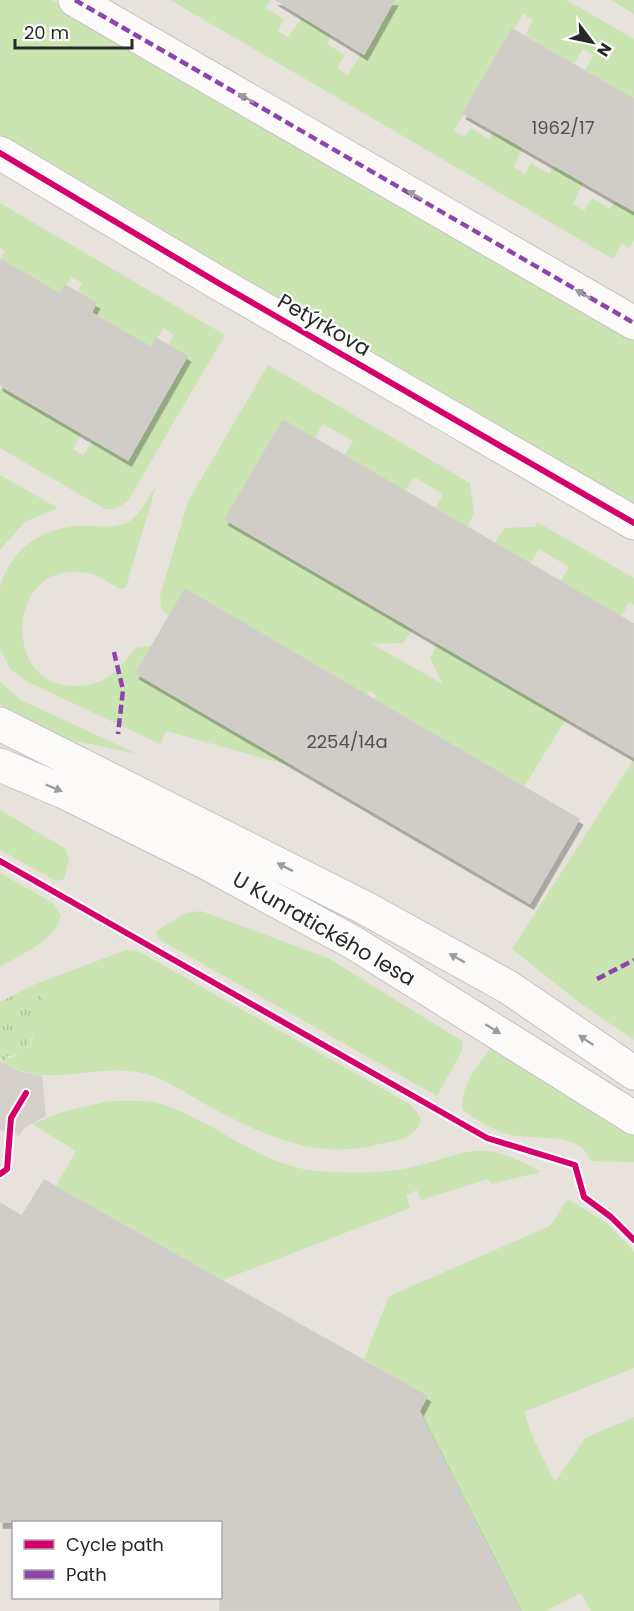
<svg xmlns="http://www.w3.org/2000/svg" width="634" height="1611" font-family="Poppins,sans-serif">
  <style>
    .grass { fill: #cae5b2 }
    .park { fill: url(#park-tufts) }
    .plaza { fill: #d6d0cb }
    .building { fill: #d0ccc8; stroke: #d2cec9; stroke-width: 1.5; filter: url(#shadow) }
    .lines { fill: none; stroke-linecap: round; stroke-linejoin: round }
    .street-casing { stroke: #c4c2c3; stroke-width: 35 }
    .secondary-casing { stroke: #c4c2c3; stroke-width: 35 }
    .street { stroke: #fcfbfa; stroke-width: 33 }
    .secondary { stroke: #fcfbfa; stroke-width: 33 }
    .quiet { stroke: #8e44ad; stroke-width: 4.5; stroke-dasharray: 9 4.5; stroke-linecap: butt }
    .cycleway-casing { stroke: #fff; stroke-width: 10 }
    .cycleway { stroke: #d6006c; stroke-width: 6 }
    .oneway { fill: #9d9c9c }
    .labels { text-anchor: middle; stroke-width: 4.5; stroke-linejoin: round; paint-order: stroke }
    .number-label { font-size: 18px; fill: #535251 }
    .street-label { font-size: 21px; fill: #282828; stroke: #fff }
  </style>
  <defs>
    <pattern id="park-tufts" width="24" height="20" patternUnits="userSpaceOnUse" patternTransform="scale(1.5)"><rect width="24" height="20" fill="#cae5b2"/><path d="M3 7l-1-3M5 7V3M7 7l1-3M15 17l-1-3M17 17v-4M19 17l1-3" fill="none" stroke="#aec499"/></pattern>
    <filter id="shadow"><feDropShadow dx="3.5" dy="6" stdDeviation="0" flood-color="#0004"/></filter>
  </defs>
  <rect width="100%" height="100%" fill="#e8e2dc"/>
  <path class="grass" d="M 0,0 L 51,0 L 634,335 L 634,508 L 0,140 Z
    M 170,0 L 271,0 L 266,8 L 284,19 L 278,31 L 288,37 L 302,18 L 331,35 L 327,44 L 345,55 L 337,68 L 348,75 L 394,0 L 566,0 L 634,39 L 634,99 L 585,70 L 594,55 L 583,49 L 574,64 L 525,35 L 533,20 L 523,14 L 454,131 L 465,137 L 471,128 L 489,139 L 495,130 L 523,146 L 514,167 L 525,174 L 531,163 L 549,174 L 555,165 L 584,182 L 573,204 L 584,211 L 592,198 L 610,209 L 616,200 L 634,211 L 634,240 L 630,248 L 622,244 L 613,259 Z
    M 611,0 L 634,0 L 634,14 Z
    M 0,203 L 225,335 L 127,502 L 115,509 L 105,509 L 0,448 L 0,390 L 2,387 L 82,433 L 73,449 L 83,455 L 93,440 L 127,459 L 186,357 L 168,346 L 174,335 L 164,328 L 150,348 L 91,313 L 96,304 L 77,293 L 82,283 L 72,277 L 59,295 L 0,260 L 5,251 L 0,248 Z
    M 268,365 L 470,483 L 474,513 L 467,527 L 435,509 L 443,494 L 414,477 L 405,492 L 344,456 L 353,441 L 323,424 L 314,439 L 283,421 L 225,520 L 412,629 L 404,643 L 372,644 L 443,684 L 430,658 L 437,644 L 440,645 L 566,719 L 524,787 L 374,699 L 376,695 L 369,691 L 367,695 L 185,589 L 169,617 L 161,608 L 160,596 L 188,501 Z
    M 0,475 L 58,508 L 25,522 L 0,550 Z
    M 156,486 L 126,587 L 120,589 C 111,584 101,577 92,574 C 6,553 0,685 72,686 C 105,686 117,673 135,648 L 152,646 L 136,673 L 298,768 L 166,731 L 160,744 L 28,682 L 10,669 L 0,649 L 0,588 C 9,550 40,529 77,526 C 94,525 113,530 128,522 C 139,516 149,496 156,486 Z
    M 537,522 L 634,578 L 634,605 L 629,602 L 621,617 L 560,582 L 569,567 L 539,549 L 530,564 L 494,544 L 504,528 L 535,527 Z
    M 0,682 L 21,700 L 137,754 L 67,739 L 0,704 Z
    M 634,759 L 634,1040 L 580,1003 L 512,949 Z
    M 0,810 L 66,849 L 69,860 L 64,879 L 56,881 L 0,850 Z
    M 0,873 L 53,903 L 61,916 C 54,942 21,954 0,967 Z
    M 201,911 L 328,958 L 462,1041 L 462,1051 L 437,1096 L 160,940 L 156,933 L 159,929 L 186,913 Z
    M 126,950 L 138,951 L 408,1103 C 421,1113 426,1124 410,1135 C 402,1141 386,1142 376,1145 C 314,1161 256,1132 203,1103 C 186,1093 166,1079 146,1074 C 110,1065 78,1077 42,1075 C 28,1075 16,1069 3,1063 L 4,1059 L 16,1056 L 31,1044 L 42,998 L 33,985 Z
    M 493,1046 L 634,1135 L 634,1162 L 591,1161 C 579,1129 534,1142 508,1134 C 491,1130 477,1120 463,1110 C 458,1090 480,1060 493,1046 Z
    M 109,1101 C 127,1101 147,1099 164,1105 C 217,1122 260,1166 318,1171 C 343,1173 370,1174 395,1170 C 464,1160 470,1131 541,1172 L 491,1184 L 488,1179 L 421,1200 L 417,1190 L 406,1195 L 410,1208 L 223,1280 L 56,1186 L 76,1151 L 32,1124 L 62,1112 Z
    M 568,1199 L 608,1224 L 634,1252 L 634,1368 L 524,1412 L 533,1438 L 555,1482 L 585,1438 L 634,1417 L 634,1611 L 591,1611 L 581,1593 L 546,1611 L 519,1611 L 425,1423 L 416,1417 L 427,1396 L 364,1359 L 389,1296 L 550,1226 Z"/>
  <path class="park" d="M 33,985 C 37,990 42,995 43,1001 C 44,1009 28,1049 23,1054 L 8,1056 L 3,1063 L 0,1058 L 0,1002 Z"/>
  <path class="plaza" d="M 0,1061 L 21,1072 L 42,1076 L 46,1116 L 24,1128 L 19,1136 L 0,1130 Z"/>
  <path class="building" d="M 276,0 L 394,0 L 364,54 Z
    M 512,29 L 634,99 L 634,211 L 463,113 Z
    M 0,259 L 60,294 L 65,285 L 96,303 L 91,313 L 151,347 L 156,338 L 187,356 L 128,460 L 0,385 Z
    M 283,420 L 634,624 L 634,757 L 225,519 Z
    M 185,589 L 579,819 L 530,903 L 136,673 Z
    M 44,1180 L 427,1396 L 419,1411 L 520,1611 L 220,1611 L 220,1522 L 0,1522 L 0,1203 L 22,1216 Z"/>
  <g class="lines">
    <g class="street-casing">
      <path id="street" d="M 75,0 L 634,323
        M 0,153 L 220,284 L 634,523"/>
    </g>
    <g class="secondary-casing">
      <path id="secondary" d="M 0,724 L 367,909 L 508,987 L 634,1073
        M 0,765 L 64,792 L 205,862 L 354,943 L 634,1118"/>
    </g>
    <use href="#street" class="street"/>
    <use href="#secondary" class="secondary"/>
    <path class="quiet" d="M 75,0 L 634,323
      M 114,652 L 123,690 L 118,734
      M 597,979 L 634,960"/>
    <g class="cycleway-casing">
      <path id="cycleway" d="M 0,153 L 220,284 L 634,523
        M 0,861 L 487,1138 L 575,1165 L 584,1197 L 611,1217 L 634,1240
        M 0,1174 L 7,1169 L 11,1118 L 26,1093"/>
    </g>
    <use href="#cycleway" class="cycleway"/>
  </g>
  <defs><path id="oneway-solid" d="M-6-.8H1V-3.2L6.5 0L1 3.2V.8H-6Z" transform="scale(1.5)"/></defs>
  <g class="oneway">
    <use href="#oneway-solid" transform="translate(246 98) rotate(-150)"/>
    <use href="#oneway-solid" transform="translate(415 195) rotate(-150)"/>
    <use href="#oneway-solid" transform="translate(583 294) rotate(-150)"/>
    <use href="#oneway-solid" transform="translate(54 788) rotate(23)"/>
    <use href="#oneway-solid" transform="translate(285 867) rotate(-153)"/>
    <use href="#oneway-solid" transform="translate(457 958) rotate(-151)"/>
    <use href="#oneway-solid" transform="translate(493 1029) rotate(32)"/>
    <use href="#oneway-solid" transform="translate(586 1040) rotate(-146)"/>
  </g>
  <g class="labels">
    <g class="number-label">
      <text x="563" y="134">1962/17</text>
      <text x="347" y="748">2254/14a</text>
    </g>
    <g class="street-label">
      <text transform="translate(324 325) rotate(30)" y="7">Petýrkova</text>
      <text transform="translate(324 929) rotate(30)" y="7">U Kunratického lesa</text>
    </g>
  </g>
  <rect x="12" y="1521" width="210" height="78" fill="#ffffff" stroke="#a9a9a9" stroke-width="1.5"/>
  <rect x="24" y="1540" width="30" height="9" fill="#d6006c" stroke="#a9a9a9" stroke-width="1.5"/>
  <text x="66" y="1551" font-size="18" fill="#282828">Cycle path</text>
  <rect x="24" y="1570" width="30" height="9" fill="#8e44ad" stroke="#a9a9a9" stroke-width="1.5"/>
  <text x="66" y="1581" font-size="18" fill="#282828">Path</text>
  <g transform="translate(592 42) rotate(122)" stroke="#ffffff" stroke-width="4.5" paint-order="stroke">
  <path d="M0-4.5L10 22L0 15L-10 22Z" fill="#282828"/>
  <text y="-9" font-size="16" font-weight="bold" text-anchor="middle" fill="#282828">N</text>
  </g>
  <path d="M15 39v9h117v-9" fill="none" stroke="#282828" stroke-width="3"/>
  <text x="24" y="39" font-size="18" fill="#282828" stroke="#ffffff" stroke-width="4.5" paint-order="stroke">20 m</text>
</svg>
